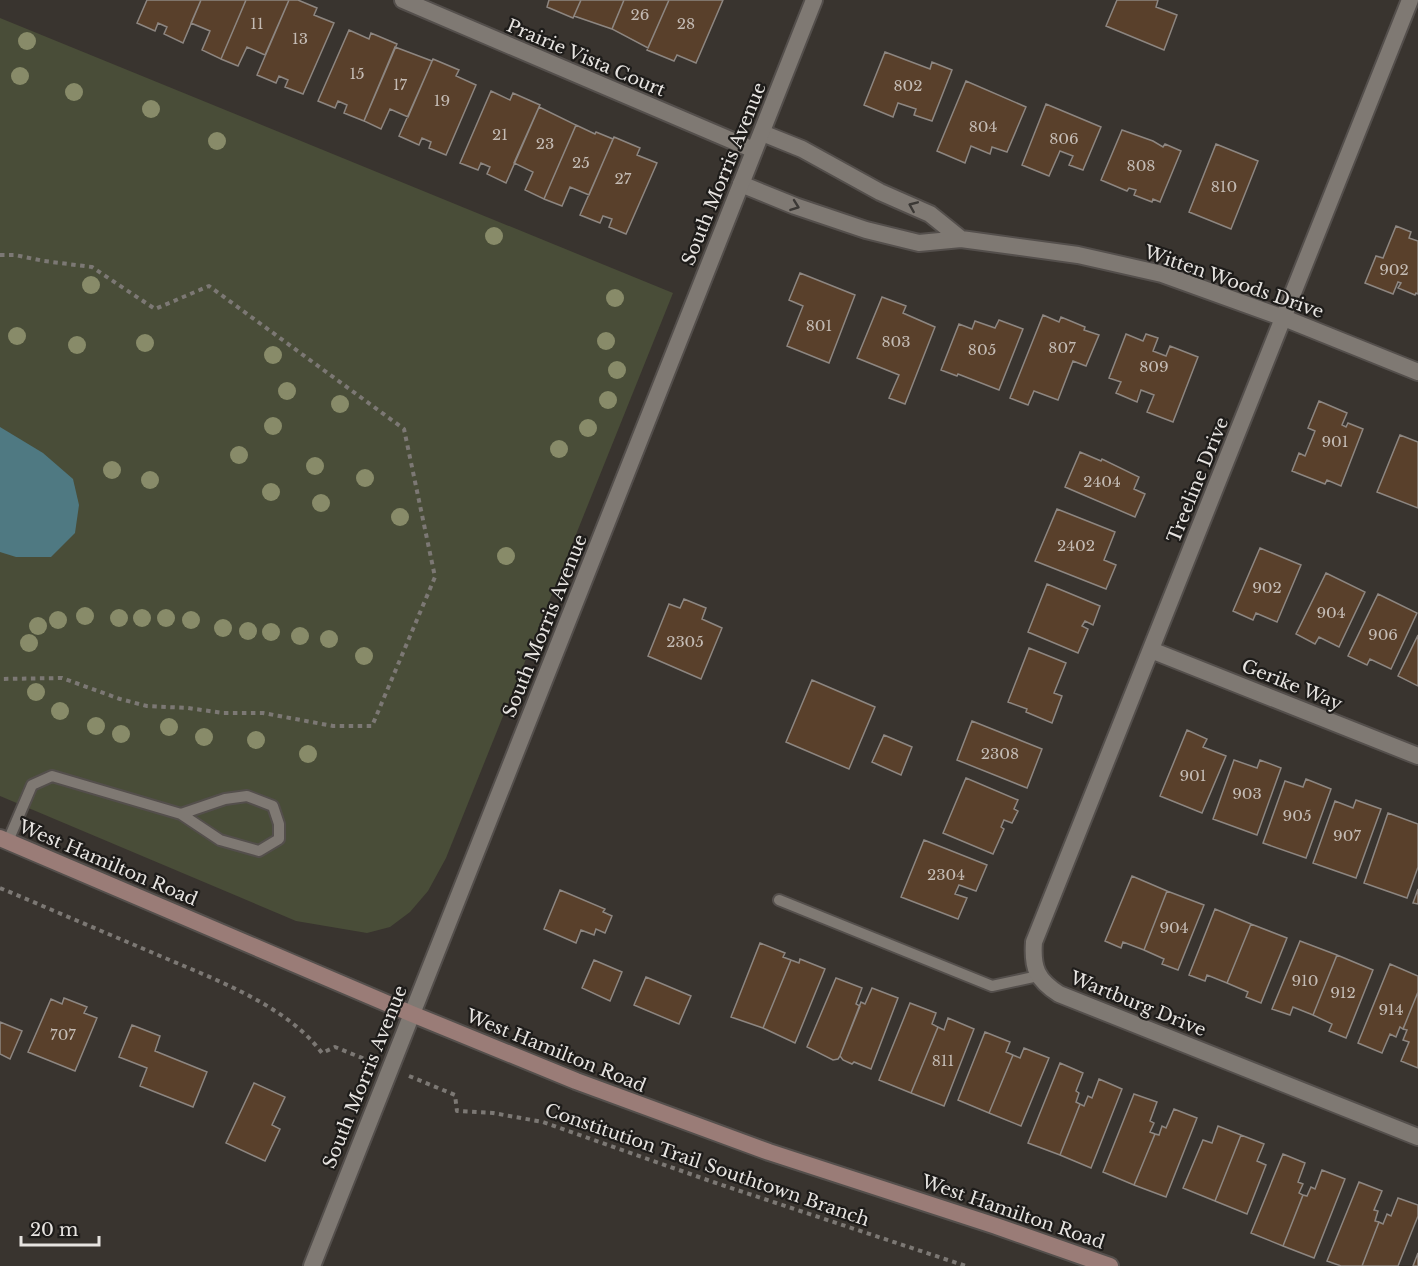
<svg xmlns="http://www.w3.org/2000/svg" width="1418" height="1266" font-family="'Libre Baskerville',serif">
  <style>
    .green { fill: #494d38 }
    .water { fill: #4f7982 }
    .building { fill: #59402b; stroke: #8d8681; stroke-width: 1.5 }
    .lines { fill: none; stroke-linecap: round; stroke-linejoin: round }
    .service-casing { stroke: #544f4c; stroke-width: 14 }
    .minor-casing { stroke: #544f4c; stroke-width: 20 }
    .tertiary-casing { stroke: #544f4c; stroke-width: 20 }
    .secondary-casing { stroke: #544f4c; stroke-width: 20 }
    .path { stroke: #7c7874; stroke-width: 4; stroke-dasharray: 4.5 4.5; stroke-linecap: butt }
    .service { stroke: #7f7973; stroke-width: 10 }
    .minor { stroke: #7f7973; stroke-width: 16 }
    .tertiary { stroke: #7f7973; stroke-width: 16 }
    .secondary { stroke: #9a7c77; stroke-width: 16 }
    .tree { fill: #888b69 }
    .oneway { stroke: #3b3835 }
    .labels { text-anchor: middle; stroke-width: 4.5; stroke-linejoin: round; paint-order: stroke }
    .number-label { font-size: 15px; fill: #c4bbb4 }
    .street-label { font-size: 18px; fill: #e7e4e1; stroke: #1e1c1a }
  </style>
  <rect width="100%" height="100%" fill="#39342f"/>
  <path class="green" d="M 0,18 L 673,293 L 446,858 L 428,891 L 410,912 L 390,927 L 367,933 L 296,921 L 0,796 Z"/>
  <path class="water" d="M 0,427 L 43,453 L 73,479 L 79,505 L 75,533 L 51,557 L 16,557 L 0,552 Z"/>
  <path class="building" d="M 147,0 L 201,0 L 183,43 L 164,34 L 167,27 L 158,23 L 155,31 L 137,23 Z
    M 201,0 L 246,0 L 221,59 L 202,50 L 210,31 L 191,23 Z
    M 246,0 L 289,0 L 265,55 L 247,47 L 238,66 L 221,59 Z
    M 289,0 L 298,0 L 317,8 L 314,15 L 334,23 L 303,94 L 285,87 L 288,80 L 279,76 L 276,83 L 257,75 Z
    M 549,0 L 581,0 L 573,18 L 547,7 Z
    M 581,0 L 624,0 L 612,29 L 574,16 Z
    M 624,0 L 669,0 L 648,48 L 612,29 Z
    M 669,0 L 723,0 L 696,63 L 677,55 L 674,61 L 647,50 Z
    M 1117,0 L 1158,0 L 1156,7 L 1177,15 L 1164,50 L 1106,26 Z
    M 349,30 L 369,39 L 371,33 L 397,44 L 364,121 L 344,113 L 347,105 L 338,101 L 335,108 L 318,101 Z
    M 395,47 L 432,61 L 408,117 L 390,109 L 381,129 L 364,121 Z
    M 885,52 L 930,69 L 932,62 L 952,70 L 932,121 L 914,115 L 916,109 L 898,103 L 893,117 L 864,105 Z
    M 433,59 L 459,70 L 456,76 L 476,85 L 446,155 L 429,148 L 431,142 L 422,138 L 419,145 L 399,136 Z
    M 966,81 L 1026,107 L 1007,152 L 992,147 L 990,154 L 971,146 L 965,163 L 937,151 Z
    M 491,91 L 510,100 L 513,93 L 540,105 L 506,183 L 487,174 L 490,167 L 481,163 L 478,170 L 460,163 Z
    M 1046,104 L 1101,127 L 1083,170 L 1069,165 L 1073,156 L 1060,151 L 1049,176 L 1022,165 Z
    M 539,107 L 576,125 L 544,199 L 525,190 L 533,172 L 514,163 Z
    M 576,125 L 595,134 L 596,132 L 613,139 L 589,195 L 570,187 L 562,206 L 544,199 Z
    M 1122,130 L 1153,141 L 1163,147 L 1165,144 L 1181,151 L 1160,202 L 1153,199 L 1152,202 L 1134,195 L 1136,190 L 1129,188 L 1127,191 L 1101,180 Z
    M 614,137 L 640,148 L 637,155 L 657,163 L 626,234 L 609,227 L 612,219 L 603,216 L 600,223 L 580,215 Z
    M 1216,144 L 1258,161 L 1231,229 L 1189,212 Z
    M 1396,226 L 1411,232 L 1409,238 L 1418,241 L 1418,294 L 1416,293 L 1415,295 L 1398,288 L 1401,283 L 1398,282 L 1393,294 L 1365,283 L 1376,256 L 1383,258 Z
    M 800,273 L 855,295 L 829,363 L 787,346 L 803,306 L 789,300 Z
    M 882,297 L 906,306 L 903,313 L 935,327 L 905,404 L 889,398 L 899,375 L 857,358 Z
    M 1043,315 L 1059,322 L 1061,317 L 1085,327 L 1084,330 L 1099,335 L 1086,366 L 1073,361 L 1058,400 L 1034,391 L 1028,405 L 1010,398 Z
    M 999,320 L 1023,329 L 999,390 L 958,374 L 957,376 L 941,370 L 959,324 L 972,329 L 975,321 L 995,328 Z
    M 1126,334 L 1143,341 L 1146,334 L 1158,338 L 1153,351 L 1166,356 L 1170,346 L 1198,357 L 1173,422 L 1147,412 L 1154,395 L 1141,390 L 1137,402 L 1116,393 L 1121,382 L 1109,378 Z
    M 1319,401 L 1347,413 L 1342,425 L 1346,427 L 1348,423 L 1363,429 L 1341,486 L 1327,480 L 1325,484 L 1292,471 L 1299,453 L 1305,456 L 1315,431 L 1308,428 Z
    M 1400,435 L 1418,442 L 1418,508 L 1377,492 Z
    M 1080,452 L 1101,461 L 1102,459 L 1139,477 L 1134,489 L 1145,494 L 1135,517 L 1065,487 Z
    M 1057,509 L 1115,532 L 1104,560 L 1116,565 L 1106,589 L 1035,561 Z
    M 1260,548 L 1301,565 L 1277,622 L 1256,613 L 1253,620 L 1233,611 Z
    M 1326,573 L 1365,592 L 1339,647 L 1319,637 L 1315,644 L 1296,634 Z
    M 1047,584 L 1100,606 L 1093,625 L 1085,621 L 1082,626 L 1088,629 L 1078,653 L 1028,632 Z
    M 1378,594 L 1417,613 L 1391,669 L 1370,659 L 1367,665 L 1348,656 Z
    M 684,599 L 706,608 L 702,619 L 722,628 L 701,679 L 648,656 L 669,604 L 680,608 Z
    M 1418,635 L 1418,686 L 1398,676 Z
    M 1029,648 L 1066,663 L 1054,693 L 1062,696 L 1052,723 L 1026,712 L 1027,709 L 1008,702 Z
    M 812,680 L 875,707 L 849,769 L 786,742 Z
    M 972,721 L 1042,749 L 1027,788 L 957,760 Z
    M 1187,730 L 1207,739 L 1203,747 L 1226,756 L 1202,813 L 1160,796 Z
    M 884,735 L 912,747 L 901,775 L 872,762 Z
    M 1234,760 L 1257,768 L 1260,760 L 1281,768 L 1257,835 L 1213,819 Z
    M 966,778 L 1018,800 L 1014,809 L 1018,811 L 1012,823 L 1004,820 L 1001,827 L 1004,829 L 993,854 L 943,833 Z
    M 1306,779 L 1331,789 L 1306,858 L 1263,843 L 1285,781 L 1303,787 Z
    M 1356,800 L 1381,809 L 1356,878 L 1313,863 L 1335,801 L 1353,808 Z
    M 1388,813 L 1418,824 L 1418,867 L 1407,898 L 1364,883 Z
    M 924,840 L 987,865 L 976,891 L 959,885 L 955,894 L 967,898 L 958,919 L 901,897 Z
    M 1132,876 L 1167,891 L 1144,950 L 1123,942 L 1121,948 L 1105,941 Z
    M 1418,889 L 1418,904 L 1413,903 Z
    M 560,890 L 605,909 L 603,912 L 612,916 L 605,933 L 596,929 L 594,935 L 581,930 L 576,943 L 544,929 Z
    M 1167,891 L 1204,905 L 1178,970 L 1162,964 L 1164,959 L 1144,950 Z
    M 1215,909 L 1251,924 L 1227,983 L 1207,975 L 1205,981 L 1189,975 Z
    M 1251,924 L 1287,938 L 1261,1003 L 1246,997 L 1248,992 L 1227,983 Z
    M 1300,941 L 1337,955 L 1313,1015 L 1293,1007 L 1290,1015 L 1272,1009 Z
    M 760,943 L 785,953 L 783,957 L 791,960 L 763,1028 L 731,1017 Z
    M 1337,955 L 1373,970 L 1346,1038 L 1329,1031 L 1332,1024 L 1313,1015 Z
    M 800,959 L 825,969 L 795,1043 L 763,1028 L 791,960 L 799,963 Z
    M 594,960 L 622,972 L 610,1001 L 582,988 Z
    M 1390,964 L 1418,976 L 1418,992 L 1403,1029 L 1400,1027 L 1396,1037 L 1390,1034 L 1382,1053 L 1358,1043 Z
    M 646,977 L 691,996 L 679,1024 L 634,1005 Z
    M 836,978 L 862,988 L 856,1004 L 860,1006 L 840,1056 L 838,1059 L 833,1060 L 807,1047 Z
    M 872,988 L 898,998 L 871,1069 L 854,1062 L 852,1064 L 843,1060 L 840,1056 L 861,1002 L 865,1004 Z
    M 1418,992 L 1418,1068 L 1401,1061 L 1409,1042 L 1403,1040 L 1407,1030 L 1403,1029 Z
    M 64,998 L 87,1007 L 84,1013 L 97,1018 L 75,1071 L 28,1052 L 51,999 L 62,1004 Z
    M 910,1003 L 936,1013 L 932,1024 L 938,1027 L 911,1093 L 879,1080 Z
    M 948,1018 L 974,1029 L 944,1106 L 911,1093 L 938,1027 L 944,1030 Z
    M 0,1022 L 22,1031 L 10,1059 L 0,1054 Z
    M 132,1025 L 160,1036 L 155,1051 L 207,1072 L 193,1107 L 140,1086 L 147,1068 L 119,1057 Z
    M 985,1032 L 1010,1042 L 1006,1052 L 1013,1055 L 989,1113 L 958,1100 Z
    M 1024,1048 L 1049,1058 L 1021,1126 L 989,1113 L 1013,1055 L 1020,1058 Z
    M 1060,1063 L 1083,1073 L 1076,1091 L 1079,1093 L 1076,1102 L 1080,1104 L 1060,1155 L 1028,1143 Z
    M 1099,1079 L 1122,1089 L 1091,1168 L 1060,1155 L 1080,1104 L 1084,1106 L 1088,1096 L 1092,1098 Z
    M 254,1083 L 285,1097 L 272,1125 L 280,1129 L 265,1161 L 226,1143 Z
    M 1134,1094 L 1157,1102 L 1150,1121 L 1154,1123 L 1150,1132 L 1155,1134 L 1134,1185 L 1103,1172 Z
    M 1174,1109 L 1197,1118 L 1166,1197 L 1134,1185 L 1155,1134 L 1159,1135 L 1162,1126 L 1166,1128 Z
    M 1218,1126 L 1241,1135 L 1215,1201 L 1183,1188 L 1203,1140 L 1212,1143 Z
    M 1241,1135 L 1264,1144 L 1257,1161 L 1266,1165 L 1247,1214 L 1215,1201 Z
    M 1283,1154 L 1305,1163 L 1298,1182 L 1303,1184 L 1299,1193 L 1303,1195 L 1283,1246 L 1251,1233 Z
    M 1322,1170 L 1345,1179 L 1314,1258 L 1283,1246 L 1303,1195 L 1307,1196 L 1311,1187 L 1315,1189 Z
    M 1359,1182 L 1382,1191 L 1374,1210 L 1378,1211 L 1375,1221 L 1379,1222 L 1362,1266 L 1341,1266 L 1327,1261 Z
    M 1398,1198 L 1418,1205 L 1418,1216 L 1398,1266 L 1362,1266 L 1379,1222 L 1383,1224 L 1387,1214 L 1391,1216 Z
    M 1418,1253 L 1418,1266 L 1413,1266 Z"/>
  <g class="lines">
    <g class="service-casing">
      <path id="service" d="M 8,841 L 32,785 L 52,776 L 181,814 L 220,840 L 259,851 L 279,839 L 279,824 L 273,806 L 247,796 L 225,799 L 181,814
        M 779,900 L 992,986 L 1038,976"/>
    </g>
    <g class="minor-casing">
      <path id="minor" d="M 403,0 L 754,150
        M 1410,0 L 1034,942 C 1032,968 1037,980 1059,994 L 1418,1137
        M 762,133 L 802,149 L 880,192 L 930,214 L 961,239
        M 741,184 L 795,206 L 866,230 L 919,243 L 961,239 L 1078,255 L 1162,274 L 1284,318 L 1418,372
        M 1151,650 L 1418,756"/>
    </g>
    <g class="tertiary-casing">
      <path id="tertiary" d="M 312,1266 L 814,0"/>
    </g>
    <g class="secondary-casing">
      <path id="secondary" d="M 0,838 L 412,1014 L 576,1081 L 769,1152 L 996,1226 L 1110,1266"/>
    </g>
    <path class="path" d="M 0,255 L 15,255 L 44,261 L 92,267 L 155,309 L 209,286 L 404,429 L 435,577 L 372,726 L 333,726 L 263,713 L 223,713 L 188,708 L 147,706 L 120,699 L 62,678 L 0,679
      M 0,888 C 50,909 101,931 151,952 C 208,977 285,1003 322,1053 L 335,1047 L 372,1062
      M 409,1076 L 455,1095 L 457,1111 L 493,1113 L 543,1122 L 713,1182 L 966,1266"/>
    <use href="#service" class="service"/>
    <use href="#minor" class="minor"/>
    <use href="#tertiary" class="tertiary"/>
    <use href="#secondary" class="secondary"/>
  </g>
  <g class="tree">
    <circle cx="27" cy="41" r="9"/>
    <circle cx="20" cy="76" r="9"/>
    <circle cx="74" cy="92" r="9"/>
    <circle cx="151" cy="109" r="9"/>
    <circle cx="217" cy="141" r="9"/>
    <circle cx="494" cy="236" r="9"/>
    <circle cx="91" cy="285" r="9"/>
    <circle cx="615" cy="298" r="9"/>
    <circle cx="17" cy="336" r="9"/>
    <circle cx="606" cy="341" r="9"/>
    <circle cx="145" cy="343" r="9"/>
    <circle cx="77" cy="345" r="9"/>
    <circle cx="273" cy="355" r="9"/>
    <circle cx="617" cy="370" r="9"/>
    <circle cx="287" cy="391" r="9"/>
    <circle cx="608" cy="400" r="9"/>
    <circle cx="340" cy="404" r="9"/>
    <circle cx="273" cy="426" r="9"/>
    <circle cx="588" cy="428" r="9"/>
    <circle cx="559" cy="449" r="9"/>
    <circle cx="239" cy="455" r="9"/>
    <circle cx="315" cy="466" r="9"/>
    <circle cx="112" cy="470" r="9"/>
    <circle cx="365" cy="478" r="9"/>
    <circle cx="150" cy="480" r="9"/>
    <circle cx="271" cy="492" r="9"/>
    <circle cx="321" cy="503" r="9"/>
    <circle cx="400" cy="517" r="9"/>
    <circle cx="506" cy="556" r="9"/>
    <circle cx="85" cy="616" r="9"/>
    <circle cx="119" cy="618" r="9"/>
    <circle cx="142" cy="618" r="9"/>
    <circle cx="166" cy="618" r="9"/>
    <circle cx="58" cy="620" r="9"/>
    <circle cx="191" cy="620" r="9"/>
    <circle cx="38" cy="626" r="9"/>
    <circle cx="223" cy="628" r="9"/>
    <circle cx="248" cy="631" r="9"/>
    <circle cx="271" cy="632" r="9"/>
    <circle cx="300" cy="636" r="9"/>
    <circle cx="329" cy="639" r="9"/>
    <circle cx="29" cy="643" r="9"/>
    <circle cx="364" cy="656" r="9"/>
    <circle cx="36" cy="692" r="9"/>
    <circle cx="60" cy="711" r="9"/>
    <circle cx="96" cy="726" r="9"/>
    <circle cx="169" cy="727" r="9"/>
    <circle cx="121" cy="734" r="9"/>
    <circle cx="204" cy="737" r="9"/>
    <circle cx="256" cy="740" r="9"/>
    <circle cx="308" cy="754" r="9"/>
  </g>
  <defs><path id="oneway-chevron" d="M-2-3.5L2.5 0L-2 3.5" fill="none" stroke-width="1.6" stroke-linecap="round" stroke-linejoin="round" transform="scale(1.5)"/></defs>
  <g class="oneway">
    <use href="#oneway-chevron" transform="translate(795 206) rotate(20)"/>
    <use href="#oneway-chevron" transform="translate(913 206) rotate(-157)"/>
  </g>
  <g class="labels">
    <g class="number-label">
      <text x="640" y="20">26</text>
      <text x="257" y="29">11</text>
      <text x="686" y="29">28</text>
      <text x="300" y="44">13</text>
      <text x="357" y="79">15</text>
      <text x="400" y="90">17</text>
      <text x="908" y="91">802</text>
      <text x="442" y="106">19</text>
      <text x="983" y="132">804</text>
      <text x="500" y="140">21</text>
      <text x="1064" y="144">806</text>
      <text x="545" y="149">23</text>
      <text x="581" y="168">25</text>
      <text x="1141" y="171">808</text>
      <text x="623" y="184">27</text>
      <text x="1224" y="192">810</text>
      <text x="1394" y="275">902</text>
      <text x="819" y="331">801</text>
      <text x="896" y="347">803</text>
      <text x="1062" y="353">807</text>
      <text x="982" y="355">805</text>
      <text x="1154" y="372">809</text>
      <text x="1335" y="447">901</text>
      <text x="1102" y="487">2404</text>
      <text x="1076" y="551">2402</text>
      <text x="1267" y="593">902</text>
      <text x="1331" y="618">904</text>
      <text x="1383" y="640">906</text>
      <text x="685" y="647">2305</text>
      <text x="1000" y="759">2308</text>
      <text x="1193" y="781">901</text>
      <text x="1247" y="799">903</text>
      <text x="1297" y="821">905</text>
      <text x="1347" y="841">907</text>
      <text x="946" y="880">2304</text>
      <text x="1174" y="933">904</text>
      <text x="1305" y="986">910</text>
      <text x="1343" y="998">912</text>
      <text x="1391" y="1015">914</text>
      <text x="63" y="1040">707</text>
      <text x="943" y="1066">811</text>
    </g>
    <g class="street-label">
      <text transform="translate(586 58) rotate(23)" y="6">Prairie Vista Court</text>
      <text transform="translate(724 174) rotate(-68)" y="6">South Morris Avenue</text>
      <text transform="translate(1234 282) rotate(19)" y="6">Witten Woods Drive</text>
      <text transform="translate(1198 480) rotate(-68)" y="6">Treeline Drive</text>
      <text transform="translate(545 626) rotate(-68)" y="6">South Morris Avenue</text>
      <text transform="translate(1292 685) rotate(22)" y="6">Gerike Way</text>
      <text transform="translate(108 863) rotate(23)" y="6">West Hamilton Road</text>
      <text transform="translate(1138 1004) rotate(22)" y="6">Wartburg Drive</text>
      <text transform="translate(556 1051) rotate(22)" y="6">West Hamilton Road</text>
      <text transform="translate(365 1077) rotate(-68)" y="6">South Morris Avenue</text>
      <text transform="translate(707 1165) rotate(19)" y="6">Constitution Trail Southtown Branch</text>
      <text transform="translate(1013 1212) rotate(19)" y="6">West Hamilton Road</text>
    </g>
  </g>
  <path d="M21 1236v9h78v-9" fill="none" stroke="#e7e4e1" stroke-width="3"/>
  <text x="30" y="1236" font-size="18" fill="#e7e4e1" stroke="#1e1c1a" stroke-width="4.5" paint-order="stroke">20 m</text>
</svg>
